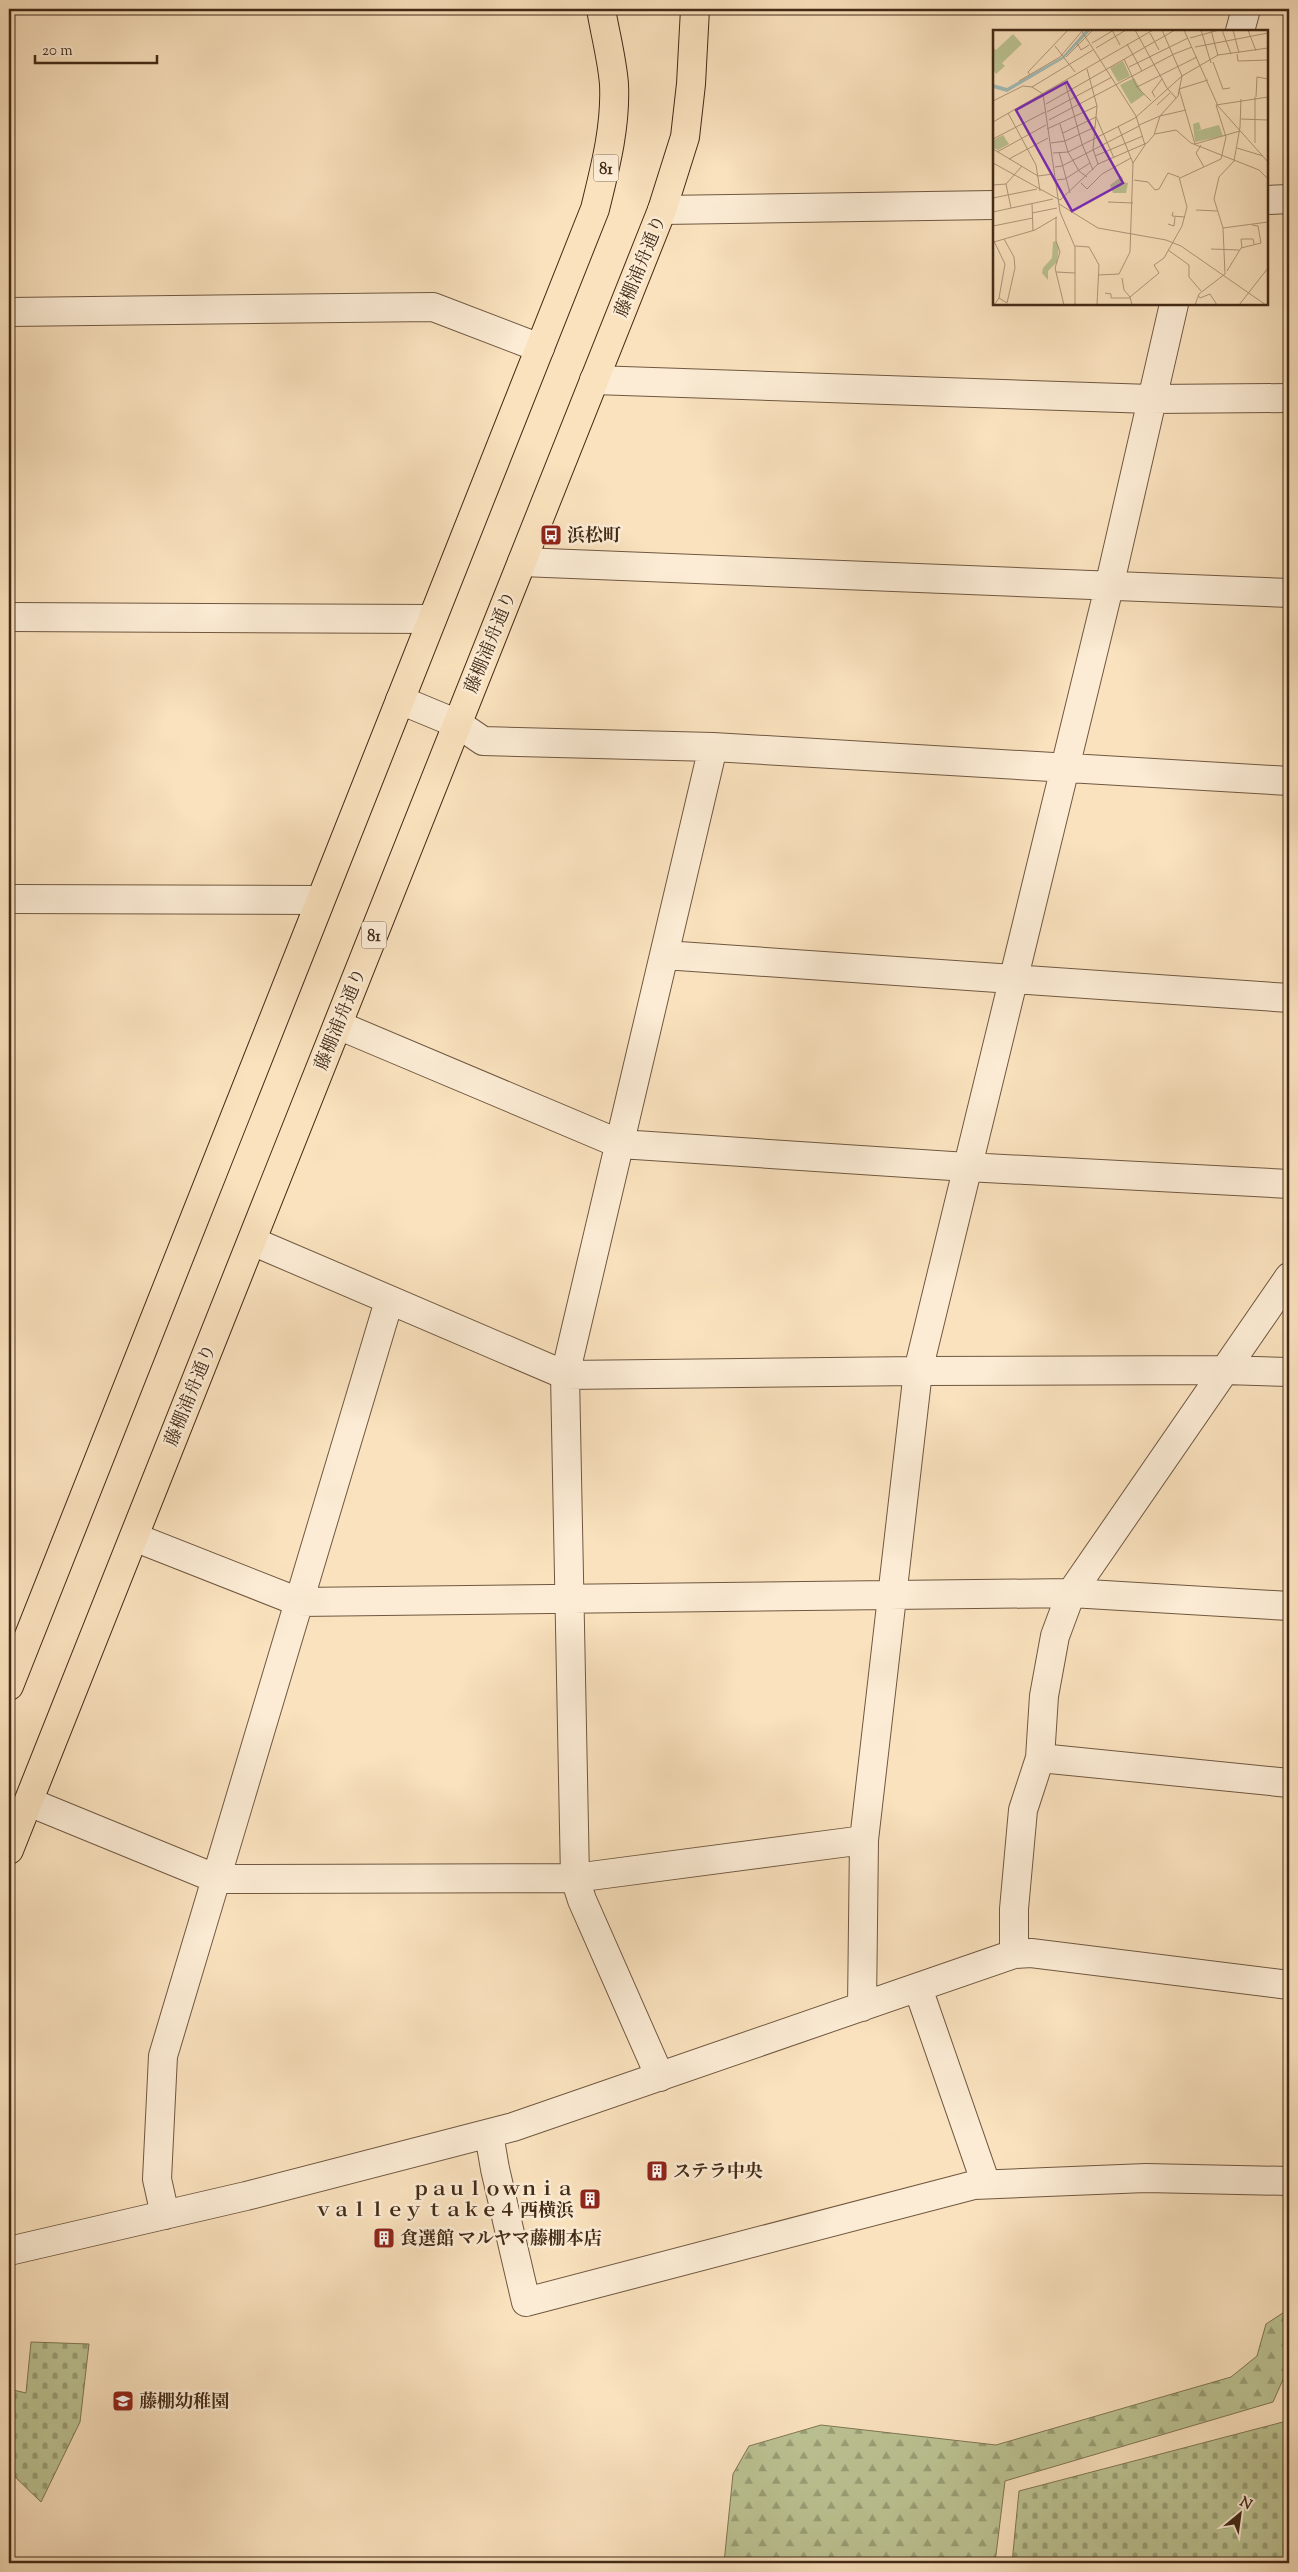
<svg xmlns="http://www.w3.org/2000/svg" width="1298" height="2572" font-family="'Sorts Mill Goudy','Noto Serif JP',serif">
  <style>
    .forest { fill: url(#forest-firs); stroke: #7f7654 }
    .cemetery { fill: url(#cemetery-stones); stroke: #7f7654 }
    .lines { fill: none; stroke-linecap: round; stroke-linejoin: round }
    .minor-casing { stroke: #705840; stroke-width: 30 }
    .primary-casing { stroke: #422a16; stroke-width: 30 }
    .minor { stroke: #fcecd5; stroke-width: 28 }
    .primary { stroke: #fae2be; stroke-width: 28 }
    .labels { text-anchor: middle; stroke-width: 5; stroke-linejoin: round; paint-order: stroke }
    .shield { fill: #fcecd5; stroke: #7a644f; stroke-width: 1 }
    .shield-label { font-size: 16px; font-weight: bold; fill: #422a16 }
    .street-label { font-size: 18px; fill: #422a16; stroke: #fcecd5 }
    .poi-label { font-size: 18px; font-weight: bold; fill: #422a16; stroke: #fcecd5; text-anchor: start }
    .inset-road { fill: none; stroke: #b0987b; stroke-width: 1 }
    .view { fill: #7b2cbf; fill-opacity: 0.15; stroke: #7b2cbf; stroke-width: 2.5 }
    .inset-edge { fill: none; stroke: #422a16; stroke-width: 2.5 }
  </style>
  <defs>
    <pattern id="forest-firs" width="22" height="20" patternUnits="userSpaceOnUse" patternTransform="scale(1.25)"><rect width="22" height="20" fill="#bcc393"/><path d="M5 1l3.5 6h-7zM16 11l3.5 6h-7z" fill="#9a9f77"/></pattern>
    <pattern id="cemetery-stones" width="16" height="16" patternUnits="userSpaceOnUse" patternTransform="scale(1.25)"><rect width="16" height="16" fill="#bcc393"/><path d="M2 7V4a2 2 0 0 1 4 0v3zM10 15v-3a2 2 0 0 1 4 0v3z" fill="#9a9f77"/></pattern>
  </defs>
  <rect width="100%" height="100%" fill="#fae2be"/>
  <filter id="stains"><feTurbulence type="fractalNoise" baseFrequency=".004" numOctaves="4"/><feColorMatrix values="0 0 0 0 .2 0 0 0 0 .09 0 0 0 0 .02 0 0 0 .5 -.17"/></filter>
  <radialGradient id="worn" r=".72"><stop offset=".6" stop-color="#630" stop-opacity="0"/><stop offset="1" stop-color="#630" stop-opacity=".3"/></radialGradient>
  <path class="forest" d="M 1289,2309 L 1289,2366 L 1273,2402 L 1005,2481 L 995,2563 L 724,2563 L 733,2474 L 749,2446 L 821,2425 L 996,2445 L 1231,2377 L 1257,2356 L 1266,2324 Z"/>
  <path class="cemetery" d="M 31,2342 L 89,2344 L 80,2422 L 41,2502 L 9,2471 L 9,2389 L 26,2393 Z
    M 1283,2422 L 1289,2424 L 1289,2563 L 1012,2563 L 1019,2491 Z"/>
  <g class="lines">
    <g class="minor-casing">
      <path id="minor" d="M 1240,31 L 1246,9
        M 1267,200 L 1289,199
        M 662,210 L 994,205
        M 9,312 L 433,307 L 540,348
        M 594,380 L 1151,399 L 1289,398
        M 522,562 L 1289,593
        M 9,617 L 432,619
        M 400,700 L 458,724 L 483,741 L 713,747 L 1289,781
        M 9,899 L 320,900
        M 664,955 L 1289,998
        M 338,1025 L 620,1144 L 967,1167 L 1289,1184
        M 252,1241 L 565,1375 L 918,1371 L 1225,1370 L 1289,1372
        M 134,1537 L 299,1602 L 1071,1593 L 1289,1606
        M 1040,1758 L 1289,1783
        M 29,1802 L 217,1879 L 575,1878 L 864,1840
        M 1014,1954 L 1014,1909 L 1023,1810 L 1040,1758 L 1044,1696 L 1055,1636 L 1071,1593 L 1289,1277
        M 918,1988 L 986,2184
        M 862,2007 L 864,1840 L 918,1371 L 1109,587 L 1174,304
        M 660,2077 L 582,1900 L 575,1878 L 565,1375 L 713,747
        M 489,2134 L 495,2169 L 526,2302 L 974,2185 L 1146,2178 L 1289,2181
        M 165,2215 L 157,2179 L 163,2056 L 389,1301
        M 9,2251 L 246,2196 L 513,2127 L 1014,1954 L 1031,1953 L 1289,1985"/>
    </g>
    <g class="primary-casing">
      <path id="primary" d="M 9,1686 L 595,209 C 605,168 616,127 614,84 C 612,59 605,33 601,9
        M 9,1850 L 662,210 L 685,137 L 691,84 L 695,9"/>
    </g>
    <use href="#minor" class="minor"/>
    <use href="#primary" class="primary"/>
  </g>
  <defs>
    <g id="bus-square" transform="scale(1.125)"><rect x="-9" y="-9" width="18" height="18" rx="4" fill="#8f2418" stroke="#fcecd5"/><path d="M-5-6H5V4H4V6H2V4H-2V6H-4V4H-5ZM-3.5-4V0h7V-4ZM-3.5 1.2v1.5H-2V1.2ZM2 1.2v1.5H3.5V1.2Z" fill="#fff"/></g>
    <g id="building-square" transform="scale(1.125)"><rect x="-9" y="-9" width="18" height="18" rx="4" fill="#8f2418" stroke="#fcecd5"/><path d="M-4-6H4V6H1V3H-1V6H-4ZM-2.5-4.3h1.7v1.8h-1.7ZM.8-4.3h1.7v1.8H.8ZM-2.5-1h1.7V.8h-1.7ZM.8-1h1.7V.8H.8Z" fill="#fff"/></g>
    <g id="school-square" transform="scale(1.125)"><rect x="-9" y="-9" width="18" height="18" rx="4" fill="#8f2418" stroke="#fcecd5"/><path d="M0-5L7-2L0 1L-7-2ZM-4 1L0 2.5L4 1V4Q0 6-4 4Z" fill="#fff"/></g>
  </defs>
  <g fill-rule="evenodd">
    <use href="#bus-square" x="551" y="535"/>
    <use href="#building-square" x="657" y="2171"/>
    <use href="#building-square" x="590" y="2199"/>
    <use href="#building-square" x="384" y="2238"/>
    <use href="#school-square" x="123" y="2401"/>
  </g>
  <g class="labels">
    <g class="shield">
      <rect x="593.5" y="154.5" width="25" height="27" rx="4"/>
      <rect x="361.5" y="921.5" width="25" height="27" rx="4"/>
    </g>
    <g class="shield-label">
      <text x="606" y="174">81</text>
      <text x="374" y="941">81</text>
    </g>
    <g class="street-label">
      <text transform="translate(640 266) rotate(-68)" y="6">藤棚浦舟通り</text>
      <text transform="translate(490 642) rotate(-68)" y="6">藤棚浦舟通り</text>
      <text transform="translate(340 1019) rotate(-68)" y="6">藤棚浦舟通り</text>
      <text transform="translate(190 1395) rotate(-68)" y="6">藤棚浦舟通り</text>
    </g>
    <g class="poi-label">
      <text x="567" y="541">浜松町</text>
      <text x="673" y="2177">ステラ中央</text>
      <text x="574" y="2195" text-anchor="end">ｐａｕｌｏｗｎｉａ<tspan x="574" dy="21">ｖａｌｌｅｙ ｔａｋｅ４ 西横浜</tspan></text>
      <text x="400" y="2244">食選館 マルヤマ藤棚本店</text>
      <text x="139" y="2407">藤棚幼稚園</text>
    </g>
  </g>
  <g transform="translate(993 30)">
    <rect width="275" height="275" fill="#fae2be"/>
    <path d="M 129,146 L 130,152 L 135,153 L 133,163 L 120,163 L 117,155 ZM 63,211 L 66,217 L 64,232 L 55,241 L 55,250 L 49,243 L 50,238 L 59,228 L 60,212 Z" fill="#bcc393"/>
    <path d="M 130,31 L 137,46 L 125,52 L 117,38 ZM 141,48 L 151,65 L 138,74 L 127,55 ZM 206,92 L 208,99 L 203,101 L 226,95 L 230,106 L 202,112 L 200,94 ZM 10,105 L 16,114 L 5,120 L 0,118 L 0,110 Z" fill="#bcc393"/>
    <path d="M 20,4 L 29,14 L 9,33 L 12,36 L 3,44 L 0,40 L 0,17 L 3,20 Z" fill="#bcc393"/>
    <path d="M 93,0 L 98,0 L 70,29 L 14,62 L 0,58 L 0,54 L 14,58 L 69,27 Z" fill="#a0bcb9"/>
    <path class="inset-road" d="M 88,0 L 143,86 L 152,115 L 140,133M 119,0 L 127,15M 142,0 L 174,58 L 183,68M 191,0 L 225,76 L 275,132M 208,0 L 218,33M 218,0 L 225,26M 229,0 L 238,24M 240,0 L 246,23M 255,0 L 263,21M 157,3 L 166,20M 197,8 L 226,0M 84,13 L 88,20 L 96,15M 99,13 L 121,0M 134,14 L 149,41M 62,16 L 82,42M 202,17 L 275,3M 103,18 L 133,0M 244,24 L 245,31 L 275,30M 73,27 L 100,0M 131,29 L 144,57 L 158,71M 220,32 L 230,59 L 237,58M 136,37 L 195,8M 94,39 L 104,76 L 100,119 L 105,134M 37,45 L 35,42 L 75,0M 215,50 L 186,59 L 202,114 L 247,101M 26,51 L 67,27 L 90,0M 72,52 L 89,114 L 100,140M 39,57 L 100,20M 144,57 L 204,27M 50,64 L 67,182 L 82,217 L 82,275M 162,67 L 159,62 L 169,49M 263,67 L 264,47 L 275,49M 0,71 L 30,56 L 39,57 L 50,64M 53,74 L 182,0M 164,75 L 177,63M 54,82 L 119,47M 15,83 L 43,135 L 47,161M 167,86 L 193,80M 248,89 L 275,90M 56,90 L 181,24 L 199,17M 0,92 L 160,0M 67,94 L 75,122 L 86,141 L 94,147M 146,95 L 167,86M 54,99 L 104,76M 70,103 L 103,87 L 121,128M 162,104 L 183,100 L 198,113 L 266,140 L 275,149M 0,109 L 52,82M 58,113 L 72,111 L 102,97M 262,113 L 262,67M 208,115 L 203,123 L 211,137M 244,118 L 270,126M 0,119 L 45,146 L 60,144M 4,122 L 53,95M 66,122 L 77,163M 60,123 L 75,122 L 142,88 L 189,46 L 169,0M 102,126 L 150,106M 16,129 L 55,108M 0,133 L 67,170 L 105,134 L 154,113 L 161,105 L 167,86 L 185,66 L 189,46 L 225,25 L 275,18M 62,137 L 69,136 L 146,96M 187,148 L 228,129 L 233,107 L 223,75 L 275,67M 63,150 L 72,149 L 97,133M 88,153 L 94,159 L 109,144 L 138,128M 13,154 L 18,178M 0,155 L 13,154 L 29,136M 0,168 L 44,159M 115,172 L 140,173M 39,173 L 40,201M 66,174 L 105,198 L 173,210 L 188,216 L 273,275M 203,180 L 224,181M 0,182 L 60,169M 180,182 L 179,186 L 192,187M 39,183 L 64,178M 63,187 L 63,211 L 67,222 L 62,238 L 71,275M 175,194 L 181,196 L 182,187M 0,196 L 40,188M 230,198 L 275,192M 0,209 L 12,234 L 6,268 L 1,275M 1,212 L 42,200 L 64,187M 82,216 L 96,217 L 106,235 L 104,275M 249,218 L 248,209 L 260,209 L 261,214M 218,219 L 246,220M 175,220 L 196,235 L 196,247 L 208,261M 234,241 L 248,218 L 268,213 L 265,196 L 259,195M 63,242 L 82,243M 232,244 L 230,198 L 221,169 L 226,147 L 241,131 L 247,97 L 248,69M 105,245 L 126,244 L 137,222 L 140,133 L 125,96M 129,248 L 131,260 L 137,267M 112,263 L 118,264 L 118,268 L 137,268M 205,265 L 207,268 L 217,264 L 224,275M 6,268 L 14,273 L 22,238 L 21,227 L 11,209M 139,275 L 137,267 L 166,243 L 161,235 L 171,228 L 189,196 L 194,177 L 186,147 L 175,143 L 166,159 L 162,160 L 155,152 L 141,150M 202,275 L 206,264 L 232,244M 246,275 L 275,238"/>
    <path class="view" d="M 74,52 L 130,153 L 79,181 L 23,80 Z"/>
    <rect width="275" height="275" class="inset-edge"/>
  </g>
  <rect width="1298" height="2572" fill="none" stroke="#fae2be" stroke-width="30"/>
  <rect x="10" y="10" width="1278" height="2552" fill="none" stroke="#422a16" stroke-width="2.5"/>
  <rect x="15" y="15" width="1268" height="2542" fill="none" stroke="#422a16"/>
  <g transform="translate(1240 2514) rotate(29)" stroke="#fcecd5" stroke-width="4" paint-order="stroke">
  <path d="M0-4L9 19L0 12L-9 19Z" fill="#422a16"/>
  <text y="-8" font-size="14" font-weight="bold" text-anchor="middle" fill="#422a16">N</text>
  </g>
  <path d="M35 55v8h122v-8" fill="none" stroke="#422a16" stroke-width="2.5"/>
  <text x="42" y="55" font-size="15" fill="#422a16" stroke="#fcecd5" stroke-width="4" paint-order="stroke">20 m</text>
  <rect width="100%" height="100%" filter="url(#stains)"/>
  <rect width="100%" height="100%" fill="url(#worn)"/>
</svg>
